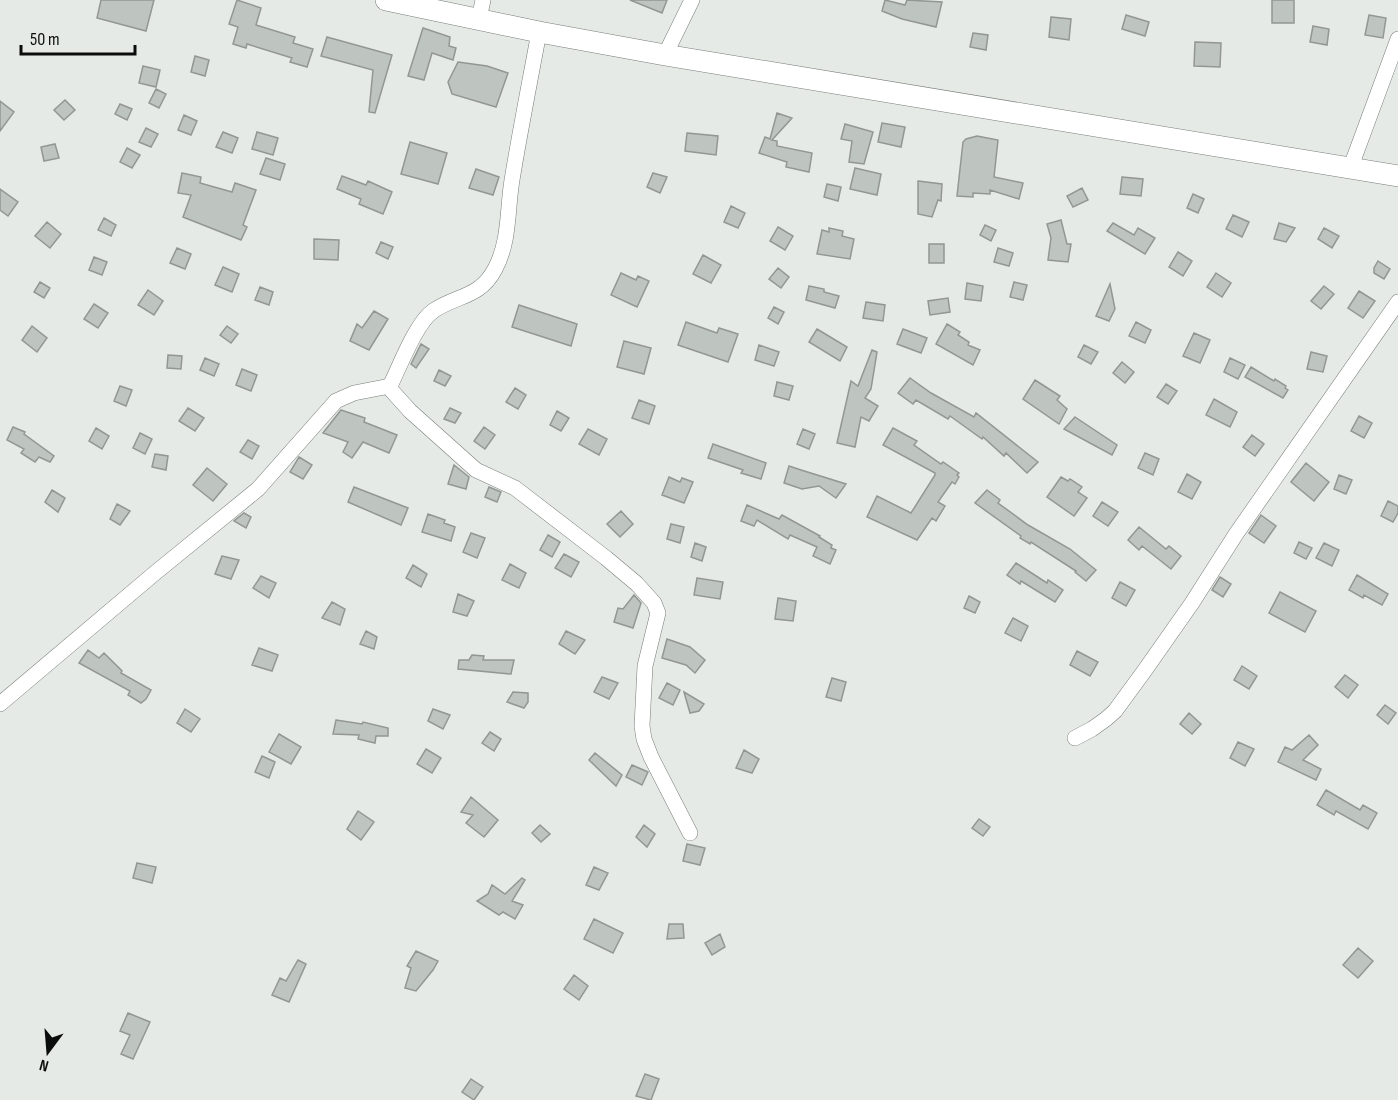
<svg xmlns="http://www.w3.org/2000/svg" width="1398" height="1100" font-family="'Sofia Sans Condensed',sans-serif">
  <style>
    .building { fill: #bec4c0; stroke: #939794; stroke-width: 1.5 }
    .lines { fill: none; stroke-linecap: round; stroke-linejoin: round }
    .minor-casing { stroke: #787d79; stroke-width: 16 }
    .secondary-casing { stroke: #787d79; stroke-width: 22 }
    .minor { stroke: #fff; stroke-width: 15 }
    .secondary { stroke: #fff; stroke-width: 21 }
  </style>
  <rect width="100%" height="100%" fill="#e5eae6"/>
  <path class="building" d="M 101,0 L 154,0 L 146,31 L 97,18 Z
    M 237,0 L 261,8 L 256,25 L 295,37 L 293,43 L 313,49 L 307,67 L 290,62 L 292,58 L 247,44 L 246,48 L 233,44 L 238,27 L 229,24 Z
    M 630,0 L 667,0 L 662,13 Z
    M 885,0 L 905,5 L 907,0 L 942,2 L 936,27 L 902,19 L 882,11 Z
    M 1272,0 L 1294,0 L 1294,23 L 1272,23 Z
    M 1126,15 L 1149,22 L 1145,36 L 1122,29 Z
    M 1369,15 L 1386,18 L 1383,38 L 1365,35 Z
    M 1051,17 L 1071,19 L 1069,40 L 1049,37 Z
    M 1313,26 L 1329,29 L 1327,45 L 1310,42 Z
    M 423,28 L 450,37 L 449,46 L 456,48 L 453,60 L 432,53 L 424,80 L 408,76 Z
    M 973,33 L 988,35 L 986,50 L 970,47 Z
    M 327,37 L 392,55 L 375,113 L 369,112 L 373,70 L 321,56 Z
    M 1195,42 L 1221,43 L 1220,67 L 1194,66 Z
    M 195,56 L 209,60 L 205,76 L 191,72 Z
    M 458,62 L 487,66 L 508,73 L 496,107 L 452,94 L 448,82 Z
    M 143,66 L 160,70 L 156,87 L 139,83 Z
    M 156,89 L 166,94 L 159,108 L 149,103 Z
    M 65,100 L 75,110 L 64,120 L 54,110 Z
    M 0,101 L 14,112 L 0,131 Z
    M 120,104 L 132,109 L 127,120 L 115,114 Z
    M 777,113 L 792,118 L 772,140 L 777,141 L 777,146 L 812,153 L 809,172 L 786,167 L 787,162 L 759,153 L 765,137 L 770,139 Z
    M 184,115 L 197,121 L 191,135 L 178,130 Z
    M 882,123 L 905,127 L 901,147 L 878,142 Z
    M 845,124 L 873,132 L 864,164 L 849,162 L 852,141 L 841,139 Z
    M 146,128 L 158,134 L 151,147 L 139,142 Z
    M 223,132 L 238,138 L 232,153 L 216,147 Z
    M 257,132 L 278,138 L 273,155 L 252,149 Z
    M 687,133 L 718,136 L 716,155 L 685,151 Z
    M 977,136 L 998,140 L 994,177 L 1023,183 L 1019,199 L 990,190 L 990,194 L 973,193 L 973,197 L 957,196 L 963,142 L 966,139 Z
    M 410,142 L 447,153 L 438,184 L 401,174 Z
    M 55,144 L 59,158 L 44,161 L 41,147 Z
    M 127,148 L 140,155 L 132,168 L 120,162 Z
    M 266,158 L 285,164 L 280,180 L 260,174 Z
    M 855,168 L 881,174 L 877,195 L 850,189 Z
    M 476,169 L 499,177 L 493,195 L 469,188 Z
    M 182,173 L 201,177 L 200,183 L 232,192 L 235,183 L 256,190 L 243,225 L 247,227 L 241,240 L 183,217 L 191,195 L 178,193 Z
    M 653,173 L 667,177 L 660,193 L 647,187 Z
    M 342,176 L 366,185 L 368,181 L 392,192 L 383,214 L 359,204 L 361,199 L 337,189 Z
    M 1122,177 L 1143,179 L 1141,196 L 1120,194 Z
    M 918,181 L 942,184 L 941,201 L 938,200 L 932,217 L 918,214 Z
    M 827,184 L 841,187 L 838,201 L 824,197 Z
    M 1082,188 L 1088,200 L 1073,207 L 1067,196 Z
    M 0,189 L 18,202 L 8,216 L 0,210 Z
    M 1193,194 L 1204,199 L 1198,213 L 1187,208 Z
    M 731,206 L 745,213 L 738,228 L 724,222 Z
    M 1233,215 L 1249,222 L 1242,237 L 1226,229 Z
    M 104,218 L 116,225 L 111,236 L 98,230 Z
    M 1061,220 L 1067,244 L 1071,244 L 1068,262 L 1048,260 L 1051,238 L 1047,224 Z
    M 47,222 L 61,234 L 50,248 L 35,236 Z
    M 1113,223 L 1134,235 L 1138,228 L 1155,238 L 1145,254 L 1107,231 Z
    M 1279,223 L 1295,228 L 1286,242 L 1274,239 Z
    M 985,225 L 996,230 L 991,241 L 980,235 Z
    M 778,227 L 793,236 L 785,250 L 770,241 Z
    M 829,228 L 843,231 L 842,236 L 854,239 L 850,259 L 817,254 L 822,230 L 829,232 Z
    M 1324,228 L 1339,236 L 1332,248 L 1318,239 Z
    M 314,239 L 339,240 L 338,260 L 314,259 Z
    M 381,242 L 393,247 L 388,259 L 376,253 Z
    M 929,244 L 944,244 L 944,263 L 929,263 Z
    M 177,248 L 191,254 L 185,269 L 170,263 Z
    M 998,248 L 1013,253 L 1009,266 L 994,262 Z
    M 1178,252 L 1192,261 L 1183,276 L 1169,267 Z
    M 703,255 L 721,265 L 711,283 L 693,274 Z
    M 94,257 L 107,262 L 102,275 L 89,270 Z
    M 1378,261 L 1390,269 L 1384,279 L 1374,273 L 1374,268 Z
    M 223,267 L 239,274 L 232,292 L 215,285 Z
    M 778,268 L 789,277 L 781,288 L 769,279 Z
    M 621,273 L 636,280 L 638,276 L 649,281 L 637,307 L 611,295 Z
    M 1216,273 L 1231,283 L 1222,297 L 1207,287 Z
    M 40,282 L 50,288 L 44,298 L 34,292 Z
    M 1014,282 L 1027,285 L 1023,300 L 1010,297 Z
    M 967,283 L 983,286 L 981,301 L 965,299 Z
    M 1110,284 L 1115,309 L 1109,321 L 1096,316 Z
    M 809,286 L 824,289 L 824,292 L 839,296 L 835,308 L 806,300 Z
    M 1324,286 L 1334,294 L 1321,309 L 1311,301 Z
    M 260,287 L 273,292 L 269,305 L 255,300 Z
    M 148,290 L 163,301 L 154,315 L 138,305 Z
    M 1359,291 L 1375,301 L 1363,318 L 1348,308 Z
    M 948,298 L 950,312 L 930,315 L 928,301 Z
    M 866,302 L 885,305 L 883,321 L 863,318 Z
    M 94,304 L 108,313 L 98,328 L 84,319 Z
    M 519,305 L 577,324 L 571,346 L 512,327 Z
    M 774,307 L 784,312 L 778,324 L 768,318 Z
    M 374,311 L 388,319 L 369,350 L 350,341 L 357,324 L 362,328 Z
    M 686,322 L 717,333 L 719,328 L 738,334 L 728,362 L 678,345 Z
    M 1136,322 L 1151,330 L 1145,343 L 1129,336 Z
    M 947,324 L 960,332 L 958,335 L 969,342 L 968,345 L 980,350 L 973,365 L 936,344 Z
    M 32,326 L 47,338 L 37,352 L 22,340 Z
    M 227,326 L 238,334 L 231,343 L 220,335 Z
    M 817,329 L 847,347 L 840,361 L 809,342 Z
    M 903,329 L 927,338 L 921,353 L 897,344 Z
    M 1194,333 L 1210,340 L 1200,363 L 1183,356 Z
    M 624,341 L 651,348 L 644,374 L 617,367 Z
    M 421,344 L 429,349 L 416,368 L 411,364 Z
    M 759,345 L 779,352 L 774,366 L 755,360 Z
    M 1084,345 L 1098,352 L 1091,364 L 1078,357 Z
    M 872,350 L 877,352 L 871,389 L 865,398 L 878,406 L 869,421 L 861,417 L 855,447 L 837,443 L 851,381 L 858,386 Z
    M 1311,352 L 1327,356 L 1323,372 L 1307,369 Z
    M 168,355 L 182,356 L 181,369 L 167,368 Z
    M 205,358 L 219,364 L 214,376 L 200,370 Z
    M 1230,358 L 1245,365 L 1238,379 L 1224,372 Z
    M 1122,362 L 1134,372 L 1125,383 L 1113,373 Z
    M 1251,367 L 1274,381 L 1275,379 L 1286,386 L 1285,388 L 1288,390 L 1283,398 L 1245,377 Z
    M 242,369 L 257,375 L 251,391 L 236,385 Z
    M 439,370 L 451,376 L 445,386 L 434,381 Z
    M 910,378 L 931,393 L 974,417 L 976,413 L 1038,462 L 1027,473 L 1006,453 L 1004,456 L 983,437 L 982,439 L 950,416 L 948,419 L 916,400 L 913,404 L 898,393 Z
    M 1035,380 L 1060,396 L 1057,400 L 1067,409 L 1059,424 L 1023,399 Z
    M 777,382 L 793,386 L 789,400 L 774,396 Z
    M 1166,384 L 1177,391 L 1168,404 L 1157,397 Z
    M 120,386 L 132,390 L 126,406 L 114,401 Z
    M 515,388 L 526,395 L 518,409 L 506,402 Z
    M 1214,399 L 1237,412 L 1230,427 L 1206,415 Z
    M 639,400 L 655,406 L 649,424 L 632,418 Z
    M 188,408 L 204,418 L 195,431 L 179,421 Z
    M 450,408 L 461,413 L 455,423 L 444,419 Z
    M 341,410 L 365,418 L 364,422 L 397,435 L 389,453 L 363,442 L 352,458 L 343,452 L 348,442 L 323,433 Z
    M 557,411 L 569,418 L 561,431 L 550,425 Z
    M 1359,416 L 1372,423 L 1364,438 L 1351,431 Z
    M 1075,417 L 1117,445 L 1112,455 L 1064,429 Z
    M 13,427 L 25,432 L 24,434 L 54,456 L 50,462 L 39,457 L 35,462 L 21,453 L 24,449 L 7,440 Z
    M 484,427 L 495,435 L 485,449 L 474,441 Z
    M 96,428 L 109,436 L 102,449 L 89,441 Z
    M 893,428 L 917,441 L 914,445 L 941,464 L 943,462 L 959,473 L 957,475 L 959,477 L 955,484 L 952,482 L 938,502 L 945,506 L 936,521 L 932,518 L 917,540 L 867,517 L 877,496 L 911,513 L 935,475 L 935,473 L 883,445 Z
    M 588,429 L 607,439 L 599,455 L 579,444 Z
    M 803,429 L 815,434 L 809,449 L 797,444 Z
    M 140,433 L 152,439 L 145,454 L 133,448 Z
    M 1252,435 L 1264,444 L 1255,456 L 1243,447 Z
    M 248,440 L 259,446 L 252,459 L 240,452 Z
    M 713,444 L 766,463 L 761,479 L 741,473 L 743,470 L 708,458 Z
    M 1145,453 L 1159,459 L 1153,475 L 1138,468 Z
    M 155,454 L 168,456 L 166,470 L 152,467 Z
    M 299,457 L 312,465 L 303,479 L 290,472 Z
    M 1306,463 L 1329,482 L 1314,501 L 1291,482 Z
    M 454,465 L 469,477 L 466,489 L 448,484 Z
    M 789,466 L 801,470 L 846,484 L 836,498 L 819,486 L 802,489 L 784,483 Z
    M 207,468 L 227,484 L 213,501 L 193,485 Z
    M 1187,474 L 1201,482 L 1192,499 L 1178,492 Z
    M 1339,475 L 1352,480 L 1346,494 L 1334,489 Z
    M 669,477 L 680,482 L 682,478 L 693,482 L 684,503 L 662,495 Z
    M 1061,477 L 1068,481 L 1070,479 L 1082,487 L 1078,492 L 1087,498 L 1074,516 L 1047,497 Z
    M 354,487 L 408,508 L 401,525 L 348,502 Z
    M 489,487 L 501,492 L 497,502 L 485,497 Z
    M 52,490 L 65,498 L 58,512 L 45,502 Z
    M 987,490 L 1000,500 L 998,503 L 1028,525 L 1070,549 L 1096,570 L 1086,581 L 1075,572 L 1076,571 L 1031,542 L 1030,544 L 1020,538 L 1021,536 L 975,503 Z
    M 1388,501 L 1398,506 L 1398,513 L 1393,522 L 1381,516 Z
    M 1102,502 L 1118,512 L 1108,526 L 1093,516 Z
    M 117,504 L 130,511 L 120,525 L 110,519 Z
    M 747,505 L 779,519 L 782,515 L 820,536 L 819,537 L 832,545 L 831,548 L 836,550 L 830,564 L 813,556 L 817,547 L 790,535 L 788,539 L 757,520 L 754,526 L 741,521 Z
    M 621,511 L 633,524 L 620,537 L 607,524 Z
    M 244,513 L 251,517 L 246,528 L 234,521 Z
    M 428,514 L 445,520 L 444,523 L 455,527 L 451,541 L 422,532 Z
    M 1261,515 L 1276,526 L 1264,543 L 1249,533 Z
    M 671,524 L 684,527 L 680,543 L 667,539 Z
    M 1139,527 L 1166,549 L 1169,546 L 1181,556 L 1171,569 L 1142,546 L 1139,550 L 1128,540 Z
    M 471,533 L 485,538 L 477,558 L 463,552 Z
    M 548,535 L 560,542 L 552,557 L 540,550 Z
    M 1299,542 L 1312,548 L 1306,559 L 1294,553 Z
    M 695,543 L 706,547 L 702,561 L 691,557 Z
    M 1324,543 L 1339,550 L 1332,566 L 1316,558 Z
    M 564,554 L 579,562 L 571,577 L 555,568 Z
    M 222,556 L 239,560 L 231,579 L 215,574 Z
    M 1016,563 L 1047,583 L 1048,580 L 1063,590 L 1055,602 L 1021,581 L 1020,584 L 1007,575 Z
    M 510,564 L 526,573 L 519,588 L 502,580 Z
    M 413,565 L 427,574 L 421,587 L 406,578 Z
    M 1357,575 L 1388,594 L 1382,605 L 1364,595 L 1363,598 L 1349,590 Z
    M 261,576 L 276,583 L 269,598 L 253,588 Z
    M 1220,577 L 1231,584 L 1223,597 L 1212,590 Z
    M 697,578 L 723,582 L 720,599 L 694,595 Z
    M 1120,582 L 1135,590 L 1126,606 L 1112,598 Z
    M 1280,592 L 1316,611 L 1305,632 L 1269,613 Z
    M 458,594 L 474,601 L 467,616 L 453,612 Z
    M 634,595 L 641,603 L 633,628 L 614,622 L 618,608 L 623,609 Z
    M 969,596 L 980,602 L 975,613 L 964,608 Z
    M 778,598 L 796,601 L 793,621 L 775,619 Z
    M 332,602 L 345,609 L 340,625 L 322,618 Z
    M 1013,618 L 1028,626 L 1021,641 L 1005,633 Z
    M 366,631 L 377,637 L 374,649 L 360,644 Z
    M 566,631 L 585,640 L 575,654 L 559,644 Z
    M 667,639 L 690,647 L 705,660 L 695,673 L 686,665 L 662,658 Z
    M 259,648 L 278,655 L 272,671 L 252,665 Z
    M 88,650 L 99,658 L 104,653 L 122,671 L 121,673 L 151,690 L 146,699 L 141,703 L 128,695 L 130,691 L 79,663 Z
    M 1077,651 L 1098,662 L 1090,676 L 1070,665 Z
    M 472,655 L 484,656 L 483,660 L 514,660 L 511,674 L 458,669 L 459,660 L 469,660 Z
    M 1242,666 L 1257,676 L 1249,689 L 1234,680 Z
    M 1345,675 L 1358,685 L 1348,698 L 1335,687 Z
    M 602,677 L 618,683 L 609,699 L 594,692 Z
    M 832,678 L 846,682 L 841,701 L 826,697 Z
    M 667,683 L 680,690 L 673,705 L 659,698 Z
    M 513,692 L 528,693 L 528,702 L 524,708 L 507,702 Z
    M 684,692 L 704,704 L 699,711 L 690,713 Z
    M 1385,705 L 1396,713 L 1388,724 L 1377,715 Z
    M 185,709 L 200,719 L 191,732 L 177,723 Z
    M 433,709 L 450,715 L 443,729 L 428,721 Z
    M 1189,713 L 1201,724 L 1192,734 L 1180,724 Z
    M 336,720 L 362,724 L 363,722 L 388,728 L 388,736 L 376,736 L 375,743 L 358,739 L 359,735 L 333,734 Z
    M 490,732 L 501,739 L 494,751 L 482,743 Z
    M 279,734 L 301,747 L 291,764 L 269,752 Z
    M 1309,735 L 1318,745 L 1303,760 L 1321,769 L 1316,780 L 1278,762 L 1285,747 L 1292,750 Z
    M 1238,742 L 1254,749 L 1245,766 L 1230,758 Z
    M 426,749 L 441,758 L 432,773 L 417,764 Z
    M 744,750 L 759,759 L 752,773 L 736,768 Z
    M 595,753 L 622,775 L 616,786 L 589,760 Z
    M 262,756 L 275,762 L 269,778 L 255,772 Z
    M 632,765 L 648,772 L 642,785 L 626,777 Z
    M 1326,790 L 1360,810 L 1363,805 L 1377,813 L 1368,829 L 1336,811 L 1334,815 L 1317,805 Z
    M 471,797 L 498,820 L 484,837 L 466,823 L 473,815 L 461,812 Z
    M 358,811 L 374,822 L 361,840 L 347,829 Z
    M 979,819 L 990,827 L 983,836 L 972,828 Z
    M 540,825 L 550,834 L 541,842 L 532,833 Z
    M 644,825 L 655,834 L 647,847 L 636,837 Z
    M 687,844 L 705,848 L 700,865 L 683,861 Z
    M 137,863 L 156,867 L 152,883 L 133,878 Z
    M 594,867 L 608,873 L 599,890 L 586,885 Z
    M 522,878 L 525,880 L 512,901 L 523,905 L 515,919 L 503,912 L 499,915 L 477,901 L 488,894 L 492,885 L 505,894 Z
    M 594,919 L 623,933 L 613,953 L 584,939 Z
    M 669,924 L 683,924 L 684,938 L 667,939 Z
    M 720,934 L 725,947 L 712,955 L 705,943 Z
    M 1358,948 L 1373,961 L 1358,978 L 1343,965 Z
    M 416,951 L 438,961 L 433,970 L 416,991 L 405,988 L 411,968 L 407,966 Z
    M 298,960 L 306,964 L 289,1002 L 272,995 L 280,978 L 286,981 Z
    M 574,975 L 588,986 L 579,1000 L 564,989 Z
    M 128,1013 L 150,1022 L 133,1059 L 121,1054 L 130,1035 L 120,1031 Z
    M 645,1074 L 659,1079 L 651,1100 L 636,1096 Z
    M 471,1079 L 483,1087 L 474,1100 L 462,1092 Z"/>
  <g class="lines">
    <g class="minor-casing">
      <path id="minor" d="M 479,19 L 483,0
        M 665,55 L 692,0
        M 1350,169 L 1398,39
        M 390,386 L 392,391 L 410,411 L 476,470 L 515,488 L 606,558 L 637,584 L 654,603 L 658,613 L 645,666 L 642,726 L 644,739 L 651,757 L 690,833
        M 0,704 L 155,573 L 258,489 L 336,401 L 354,393 L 390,386 C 400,366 416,323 433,311 C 456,295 480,298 495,269 C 510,241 507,210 512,180 C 520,131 530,81 539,32
        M 1075,738 L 1092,729 L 1106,719 L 1115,711 L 1145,670 L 1192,603 L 1236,534 L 1398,302"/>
    </g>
    <g class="secondary-casing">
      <path id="secondary" d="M 386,0 L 539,32 L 665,55 L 1398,176"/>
    </g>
    <use href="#minor" class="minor"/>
    <use href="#secondary" class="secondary"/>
  </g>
  <g transform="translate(48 1052) rotate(196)" stroke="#e5eae6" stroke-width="4.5" paint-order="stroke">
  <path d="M0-4.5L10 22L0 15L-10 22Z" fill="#0b0d0c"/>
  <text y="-9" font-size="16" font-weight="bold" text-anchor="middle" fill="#0b0d0c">N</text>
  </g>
  <path d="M21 45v9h114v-9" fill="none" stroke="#0b0d0c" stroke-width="3"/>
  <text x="30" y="45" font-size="18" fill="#0b0d0c" stroke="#e5eae6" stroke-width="4.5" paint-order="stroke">50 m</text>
</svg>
